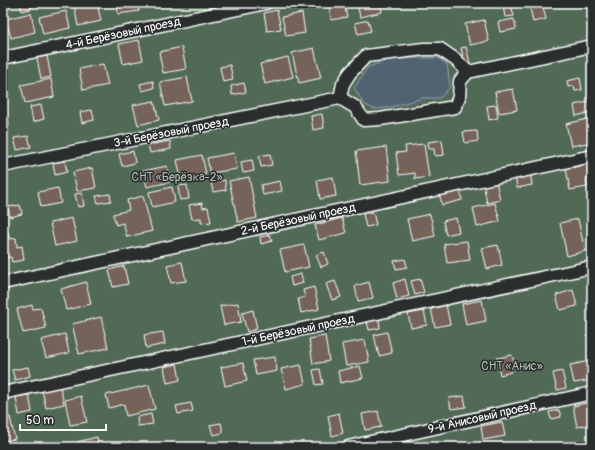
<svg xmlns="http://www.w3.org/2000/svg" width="595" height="450" font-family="Pangolin,sans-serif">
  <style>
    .green { fill: #516a57; stroke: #a8b4ab }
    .water { fill: #516273; stroke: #97a1ab }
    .building { fill: #74635a; stroke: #fff }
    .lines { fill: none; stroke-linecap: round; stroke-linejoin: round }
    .minor-casing { stroke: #fff; stroke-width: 15 }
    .minor { stroke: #2a2d2e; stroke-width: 12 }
    .labels { text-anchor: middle; stroke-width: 3; stroke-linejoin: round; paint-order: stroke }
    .street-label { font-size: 12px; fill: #fff; stroke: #2a2d2e }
    .park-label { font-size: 12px; fill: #b1bcb3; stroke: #2a2d2e }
  </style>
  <rect width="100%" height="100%" fill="#2a2d2e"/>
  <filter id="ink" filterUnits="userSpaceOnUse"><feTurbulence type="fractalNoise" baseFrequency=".025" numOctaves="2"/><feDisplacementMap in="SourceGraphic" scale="8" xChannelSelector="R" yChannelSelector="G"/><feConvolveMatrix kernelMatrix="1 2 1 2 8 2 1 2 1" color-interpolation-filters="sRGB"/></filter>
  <g filter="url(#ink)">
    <path class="green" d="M 3,3 L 592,3 L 592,447 L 3,447 Z"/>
    <path class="water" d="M 418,58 L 438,58 L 447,64 L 450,87 L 440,98 L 423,98 L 387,108 L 373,109 L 364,104 L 354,88 L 368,67 L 389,60 Z"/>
    <path class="building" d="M 20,3 L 30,3 L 31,9 L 22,11 Z
      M 84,3 L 97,3 L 101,21 L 78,26 L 74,5 Z
      M 117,3 L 138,3 L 139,11 L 118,14 Z
      M 344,3 L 347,17 L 331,20 L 329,6 Z
      M 357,3 L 380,3 L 382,12 L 360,17 Z
      M 529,3 L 542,3 L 546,19 L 533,22 Z
      M 511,5 L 514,16 L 505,17 L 503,6 Z
      M 277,10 L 281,29 L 267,31 L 264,13 Z
      M 66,11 L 70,28 L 43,34 L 39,17 Z
      M 31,13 L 35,32 L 11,38 L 6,19 Z
      M 302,13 L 305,33 L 286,36 L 282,17 Z
      M 514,19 L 516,29 L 500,32 L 498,22 Z
      M 368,20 L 371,31 L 358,34 L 355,23 Z
      M 484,20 L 489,41 L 470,45 L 465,24 Z
      M 139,40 L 143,60 L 123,64 L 119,44 Z
      M 182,47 L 186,69 L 163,73 L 159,52 Z
      M 466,47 L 470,63 L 465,65 L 461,48 Z
      M 314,48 L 321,78 L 299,83 L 292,53 Z
      M 47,56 L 51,77 L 41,79 L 37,58 Z
      M 288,57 L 293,77 L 265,84 L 260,64 Z
      M 103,64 L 108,85 L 83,90 L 79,69 Z
      M 230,65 L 233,80 L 223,82 L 220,67 Z
      M 3,71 L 7,90 L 3,91 Z
      M 187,77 L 192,101 L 165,106 L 160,82 Z
      M 580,78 L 582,90 L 575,91 L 574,86 L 568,87 L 567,81 Z
      M 51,79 L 54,97 L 25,103 L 21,85 Z
      M 153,81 L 154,88 L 142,91 L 140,84 Z
      M 244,83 L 246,92 L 232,95 L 231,86 Z
      M 513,89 L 517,110 L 499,113 L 495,92 Z
      M 154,101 L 159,120 L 138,125 L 133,105 Z
      M 592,101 L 592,112 L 576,116 L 574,105 Z
      M 41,105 L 44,119 L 33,122 L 30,107 Z
      M 496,105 L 498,118 L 489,120 L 487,106 Z
      M 92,110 L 94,120 L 82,123 L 80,112 Z
      M 7,113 L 9,125 L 3,127 L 3,114 Z
      M 322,114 L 324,128 L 313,130 L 311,116 Z
      M 592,118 L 592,142 L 571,146 L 566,124 Z
      M 477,131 L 478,141 L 465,143 L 463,132 Z
      M 28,136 L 31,147 L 17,150 L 14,138 Z
      M 442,140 L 444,155 L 435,156 L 434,149 L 429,149 L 428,142 Z
      M 170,141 L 171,149 L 150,153 L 148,145 Z
      M 424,144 L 429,177 L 415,179 L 415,173 L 399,175 L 396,153 L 406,152 L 405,146 Z
      M 386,147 L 390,181 L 360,185 L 356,151 Z
      M 133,151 L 135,163 L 122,166 L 119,154 Z
      M 234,153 L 237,169 L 210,173 L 207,158 Z
      M 270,154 L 272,165 L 261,167 L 259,156 Z
      M 202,155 L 206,174 L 181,179 L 177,160 Z
      M 252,160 L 254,171 L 243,173 L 241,162 Z
      M 65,161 L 67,172 L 55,175 L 53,163 Z
      M 589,164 L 592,178 L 586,179 L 587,187 L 570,190 L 566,169 Z
      M 167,166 L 170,182 L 147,187 L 143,171 Z
      M 92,168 L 96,188 L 77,191 L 73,172 Z
      M 530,172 L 532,185 L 517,188 L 515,175 Z
      M 249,177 L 257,218 L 238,222 L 229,181 Z
      M 333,177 L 336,196 L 320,199 L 317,180 Z
      M 225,180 L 226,190 L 213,192 L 211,182 Z
      M 280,181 L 282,191 L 263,195 L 261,185 Z
      M 496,181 L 500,200 L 487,203 L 483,183 Z
      M 187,185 L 189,199 L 180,200 L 178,186 Z
      M 172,187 L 175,202 L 152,207 L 149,192 Z
      M 58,188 L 61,203 L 41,207 L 38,192 Z
      M 460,189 L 462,200 L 442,205 L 439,193 Z
      M 82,193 L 84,206 L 78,207 L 75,194 Z
      M 110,194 L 111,201 L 98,203 L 96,196 Z
      M 143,196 L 152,231 L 127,237 L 123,223 L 116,225 L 113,214 L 129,210 L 127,200 Z
      M 202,203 L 203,208 L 208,207 L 211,222 L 201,223 L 201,218 L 192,219 L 189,205 Z
      M 495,203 L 500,221 L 477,227 L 473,208 Z
      M 20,205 L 22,214 L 10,217 L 8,207 Z
      M 373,212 L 376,225 L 366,227 L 363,214 Z
      M 430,214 L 435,236 L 412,241 L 407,219 Z
      M 72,218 L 77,241 L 55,246 L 50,223 Z
      M 342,218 L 346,233 L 319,240 L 315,225 Z
      M 456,218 L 459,232 L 446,235 L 443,221 Z
      M 578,219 L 585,251 L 567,256 L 560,223 Z
      M 8,232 L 9,239 L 16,238 L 17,247 L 22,246 L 24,260 L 12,262 L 11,257 L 3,258 L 3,233 Z
      M 270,235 L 272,241 L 261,244 L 260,237 Z
      M 467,241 L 470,260 L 447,263 L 444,244 Z
      M 304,245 L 309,267 L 285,272 L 280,250 Z
      M 498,245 L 502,265 L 487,269 L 482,248 Z
      M 324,252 L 328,264 L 321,267 L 316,255 Z
      M 405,259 L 407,267 L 396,269 L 394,261 Z
      M 182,262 L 186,281 L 171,283 L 167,265 Z
      M 124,266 L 128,284 L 113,287 L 109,270 Z
      M 301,274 L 303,283 L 292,286 L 290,277 Z
      M 405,279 L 409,296 L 397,299 L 393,283 Z
      M 420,279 L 424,292 L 415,295 L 411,281 Z
      M 335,281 L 341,297 L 332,300 L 326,284 Z
      M 86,282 L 91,304 L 66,310 L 61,289 Z
      M 369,282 L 373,298 L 358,301 L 355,286 Z
      M 314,287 L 319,309 L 301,313 L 298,299 L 305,297 L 303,290 Z
      M 573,290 L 577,306 L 560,310 L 556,295 Z
      M 482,300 L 486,321 L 466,325 L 462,304 Z
      M 238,303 L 241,322 L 224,325 L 220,306 Z
      M 32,305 L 33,309 L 41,308 L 46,328 L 23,333 L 17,309 Z
      M 446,305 L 450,324 L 435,327 L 431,309 Z
      M 253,310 L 257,329 L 247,332 L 242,313 Z
      M 424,311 L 427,325 L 411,328 L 408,314 Z
      M 101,317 L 108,348 L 79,354 L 72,324 Z
      M 379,319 L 380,328 L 369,330 L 367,321 Z
      M 163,332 L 165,344 L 146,348 L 144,335 Z
      M 387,332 L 392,353 L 379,356 L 374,335 Z
      M 65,334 L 69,353 L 46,358 L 41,340 Z
      M 325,336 L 329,361 L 313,364 L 309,339 Z
      M 365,340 L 369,362 L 346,366 L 342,344 Z
      M 512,355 L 515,365 L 511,372 L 500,375 L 497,358 Z
      M 275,357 L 277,371 L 256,375 L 253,360 Z
      M 590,361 L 592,380 L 574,383 L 570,365 Z
      M 243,363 L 247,381 L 225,386 L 221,367 Z
      M 177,364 L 180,380 L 167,383 L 164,367 Z
      M 301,365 L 305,384 L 286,389 L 281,369 Z
      M 360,366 L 363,378 L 340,383 L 338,371 Z
      M 28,367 L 30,376 L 15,380 L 12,370 Z
      M 320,369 L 323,384 L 316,385 L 313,370 Z
      M 562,371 L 566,388 L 557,390 L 553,373 Z
      M 149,385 L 155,409 L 126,416 L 124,404 L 109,408 L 106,395 Z
      M 60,386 L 64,404 L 46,408 L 42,390 Z
      M 29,395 L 32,412 L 19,415 L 16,397 Z
      M 81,396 L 87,422 L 70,425 L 65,400 Z
      M 464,396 L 466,407 L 451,409 L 449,398 Z
      M 592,402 L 592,424 L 577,427 L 573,406 Z
      M 191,403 L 193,411 L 178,414 L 176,406 Z
      M 559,410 L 561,417 L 551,419 L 549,412 Z
      M 378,411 L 381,427 L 365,430 L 362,414 Z
      M 339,413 L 343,433 L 332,436 L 328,416 Z
      M 151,414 L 153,424 L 138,426 L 137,417 Z
      M 10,417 L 15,439 L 3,441 L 3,418 Z
      M 502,422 L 505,436 L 483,440 L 481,426 Z
      M 221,423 L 223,433 L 213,435 L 210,425 Z
      M 97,437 L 99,447 L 78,447 L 77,442 Z
      M 409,441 L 409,447 L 396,447 L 395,443 Z"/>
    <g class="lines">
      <g class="minor-casing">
        <path id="minor" d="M 3,58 L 266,3
          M 340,98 L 343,84 L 350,73 L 366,56 L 424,49 L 440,49 L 456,60 L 468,72
          M 3,166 L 340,98 L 355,107 L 364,120 L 380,119 L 455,107 L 459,97 L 460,81 L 468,72 L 592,46
          M 3,283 L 592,156
          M 3,393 L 592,267
          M 348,447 L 592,393"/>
      </g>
      <use href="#minor" class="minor"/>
    </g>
  </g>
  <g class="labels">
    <g class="street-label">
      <text transform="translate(123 33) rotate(-12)" y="4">4-й Берёзовый проезд</text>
      <text transform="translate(171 132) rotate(-11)" y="4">3-й Берёзовый проезд</text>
      <text transform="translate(298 219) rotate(-12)" y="4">2-й Берёзовый проезд</text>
      <text transform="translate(298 330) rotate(-12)" y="4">1-й Берёзовый проезд</text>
      <text transform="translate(482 417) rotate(-13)" y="4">9-й Анисовый проезд</text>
    </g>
    <g class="park-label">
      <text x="177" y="181">СНТ «Берёзка-2»</text>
      <text x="512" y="370">СНТ «Анис»</text>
    </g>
  </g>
  <rect width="595" height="450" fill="none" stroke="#2a2d2e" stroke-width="16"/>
  <rect x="8" y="8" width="579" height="434" fill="none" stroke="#fff" stroke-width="1.5" filter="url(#ink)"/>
  <path d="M20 424v6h86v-6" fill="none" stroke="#ffffff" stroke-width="2"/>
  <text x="26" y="424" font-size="12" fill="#ffffff" stroke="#2a2d2e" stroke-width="3" paint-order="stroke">50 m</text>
</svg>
